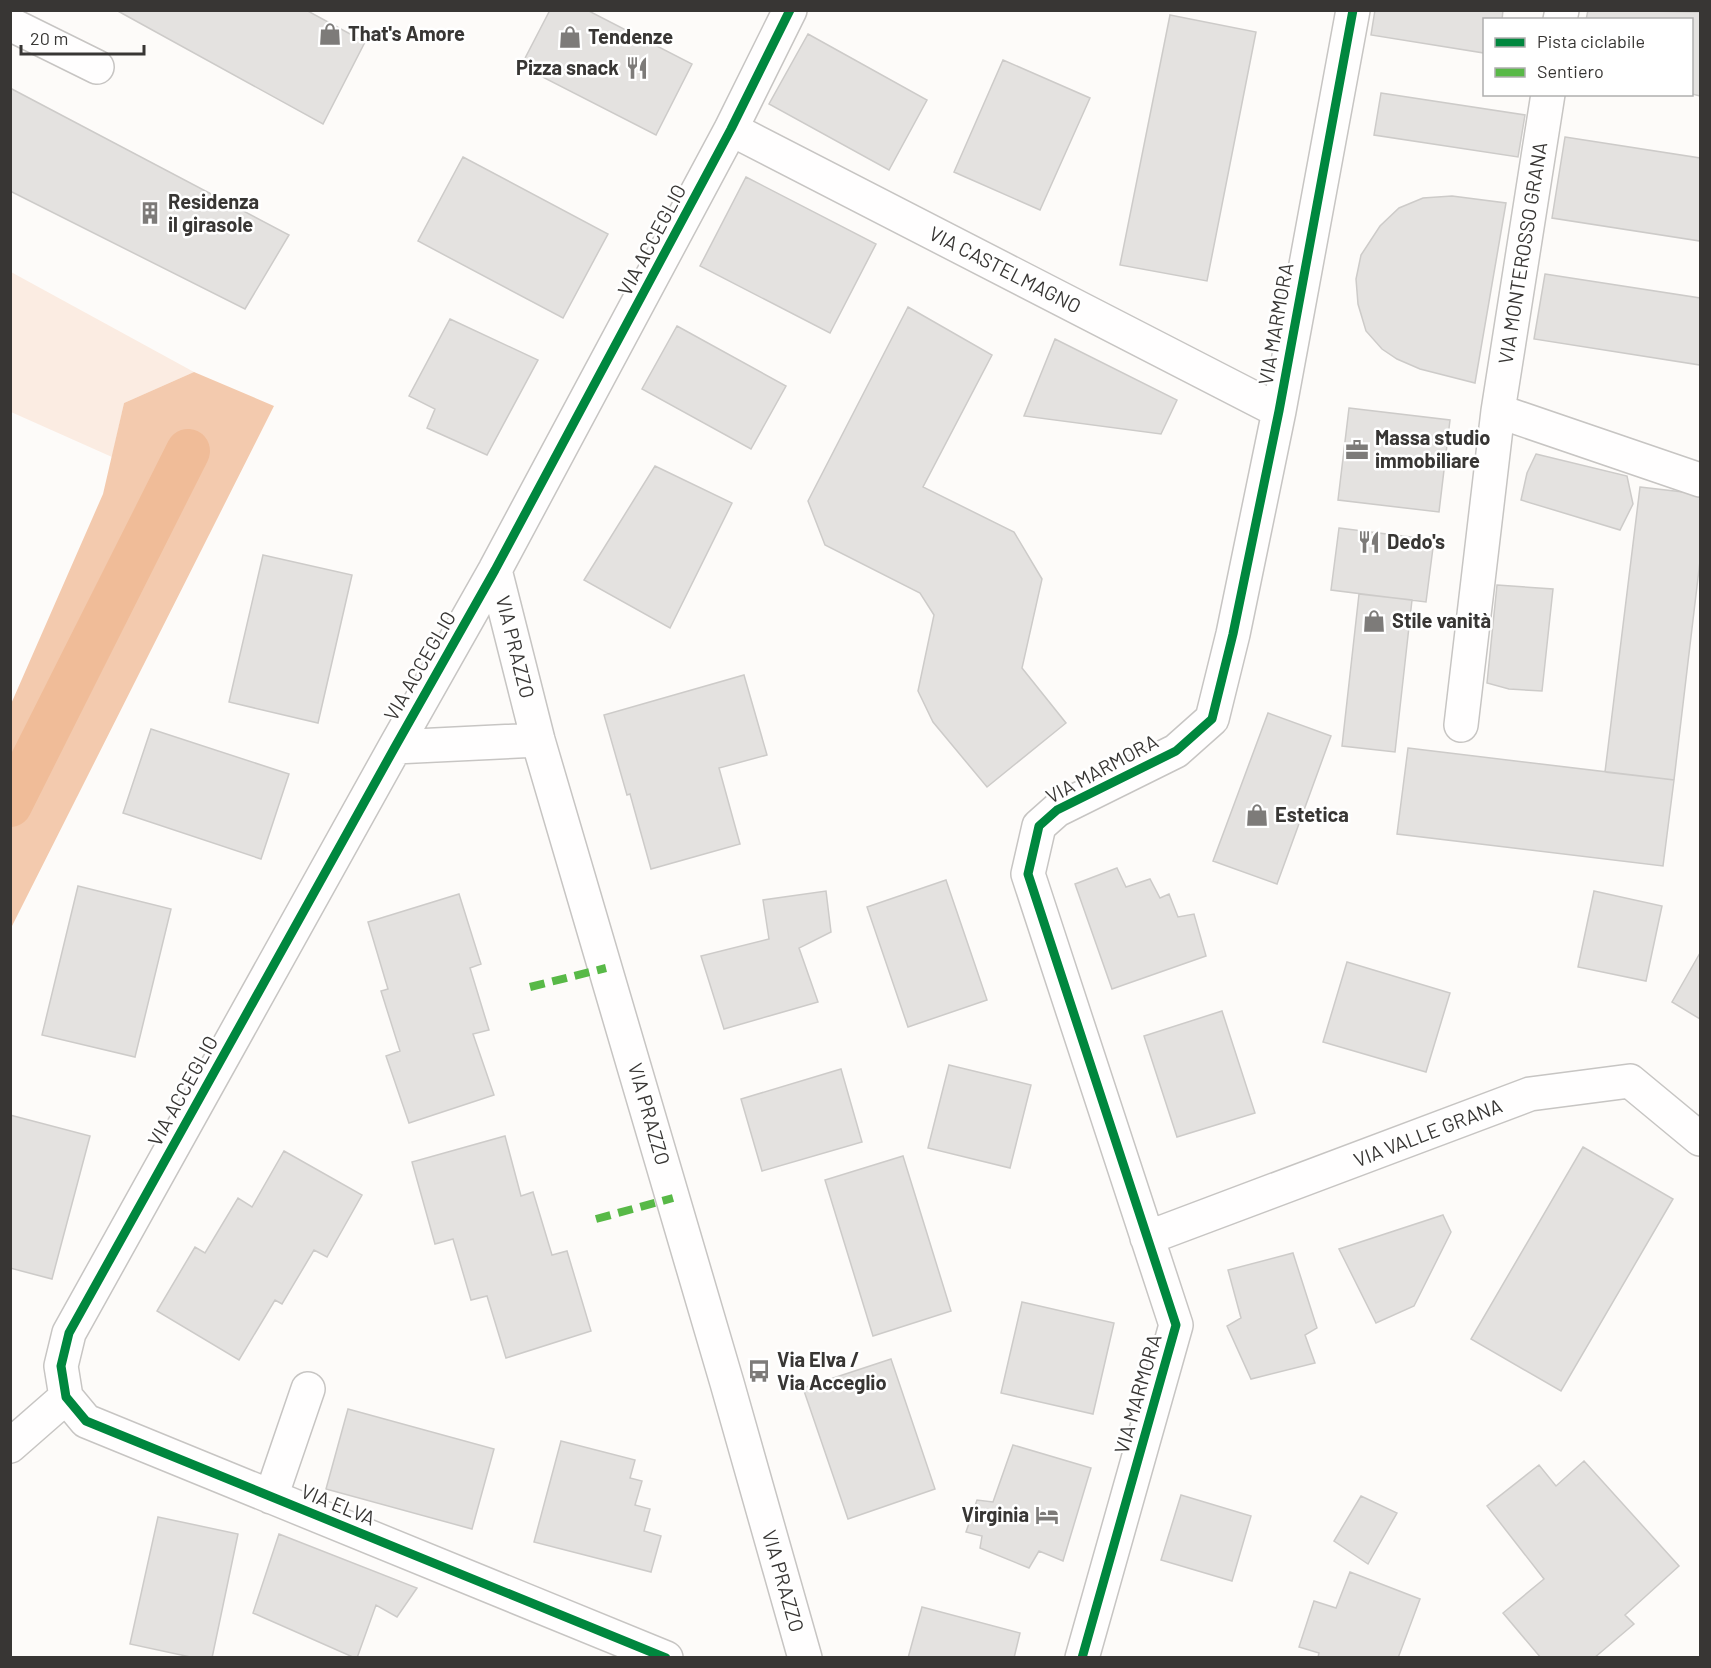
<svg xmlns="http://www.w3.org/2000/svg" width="1711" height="1668" font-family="Barlow,sans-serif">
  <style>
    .green { fill: #fbece2 }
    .forest { fill: #f3caae }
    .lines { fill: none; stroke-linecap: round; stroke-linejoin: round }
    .canal { stroke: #f0bc98; stroke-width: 44 }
    .building { fill: #e4e2e0; stroke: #cdcbc9; stroke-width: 1.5 }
    .minor-casing { stroke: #c7c5c3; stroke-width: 36 }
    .minor { stroke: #fffefe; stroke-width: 33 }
    .quiet { stroke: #58b947; stroke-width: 8; stroke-dasharray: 15 8; stroke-linecap: butt }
    .cycleway-casing { stroke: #fff; stroke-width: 13 }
    .cycleway { stroke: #00873e; stroke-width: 9 }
    .labels { text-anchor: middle; stroke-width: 5; stroke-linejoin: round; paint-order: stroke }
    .poi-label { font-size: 20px; font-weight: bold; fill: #383634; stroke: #fff; text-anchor: start }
    .street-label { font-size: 20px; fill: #383634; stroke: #fff }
  </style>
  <rect width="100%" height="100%" fill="#fdfbf9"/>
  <path class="green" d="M 11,272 L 194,372 L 124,403 L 112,457 L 11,412 Z"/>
  <path class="forest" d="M 194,372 L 274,406 L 11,928 L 11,704 L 103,494 L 124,403 Z"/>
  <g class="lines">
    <path class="canal" d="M 10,805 L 188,451"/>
  </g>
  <path class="building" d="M 116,10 L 306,10 L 365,42 L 323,124 Z
    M 550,10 L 587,10 L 692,64 L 656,135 L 521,66 Z
    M 1375,10 L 1503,10 L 1502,20 L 1484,20 L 1484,53 L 1371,35 Z
    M 1588,10 L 1700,12 L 1700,96 L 1692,94 L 1692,20 L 1586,20 Z
    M 1170,15 L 1256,32 L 1207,281 L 1120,265 Z
    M 808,34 L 927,100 L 889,170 L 769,104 Z
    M 1003,60 L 1090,98 L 1040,210 L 954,172 Z
    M 10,88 L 289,235 L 245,309 L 10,191 Z
    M 1381,93 L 1525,115 L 1518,157 L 1374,135 Z
    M 1565,137 L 1700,158 L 1700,241 L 1552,218 Z
    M 463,157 L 608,234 L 563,318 L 418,241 Z
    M 746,177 L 876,244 L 830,333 L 700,266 Z
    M 1452,196 L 1506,203 L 1475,383 L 1420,369 L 1397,359 L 1382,349 L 1366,331 L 1358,304 L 1356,279 L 1361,255 L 1380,226 L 1399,208 L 1423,198 Z
    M 1545,274 L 1700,298 L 1700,365 L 1534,339 Z
    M 908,307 L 992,355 L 923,487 L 1014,532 L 1042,579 L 1022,668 L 1066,723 L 987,787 L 933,722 L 918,691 L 934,615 L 920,593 L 825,545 L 808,501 Z
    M 450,319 L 538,360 L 487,455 L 427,428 L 435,409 L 409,396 Z
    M 677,326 L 786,386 L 751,449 L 642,389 Z
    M 1055,339 L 1177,400 L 1161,434 L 1024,416 Z
    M 1349,408 L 1450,420 L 1439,512 L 1338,500 Z
    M 1536,454 L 1627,476 L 1633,504 L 1620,530 L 1521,500 L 1527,473 Z
    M 655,466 L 732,503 L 670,628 L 584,580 Z
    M 1640,487 L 1700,494 L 1700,561 L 1674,780 L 1605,772 Z
    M 1339,528 L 1434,540 L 1426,602 L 1331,590 Z
    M 263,555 L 352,575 L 318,723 L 229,702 Z
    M 1497,585 L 1553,589 L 1542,691 L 1509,689 L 1487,683 Z
    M 1359,594 L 1412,600 L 1395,752 L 1342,746 Z
    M 744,675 L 767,755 L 719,768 L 740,844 L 651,869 L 630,794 L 627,795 L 604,715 Z
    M 1268,713 L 1331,736 L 1277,884 L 1213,861 Z
    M 151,729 L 289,774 L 261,859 L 123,813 Z
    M 1408,748 L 1674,780 L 1663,866 L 1397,834 Z
    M 1117,868 L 1126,887 L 1150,879 L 1160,898 L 1169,894 L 1178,917 L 1194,914 L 1206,956 L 1112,989 L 1075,884 Z
    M 946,880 L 987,1000 L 908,1027 L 867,907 Z
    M 78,886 L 171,909 L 135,1057 L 42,1035 Z
    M 826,891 L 831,932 L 799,948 L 818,1002 L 724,1029 L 701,956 L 769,939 L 763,900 Z
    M 1594,891 L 1662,906 L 1646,981 L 1578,967 Z
    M 459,894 L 481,964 L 470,968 L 489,1030 L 473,1034 L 494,1095 L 409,1123 L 386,1056 L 400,1051 L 381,991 L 388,989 L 368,922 Z
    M 1700,953 L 1700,1019 L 1672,1002 Z
    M 1347,962 L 1450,993 L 1426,1072 L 1323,1042 Z
    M 1222,1011 L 1255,1113 L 1177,1137 L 1144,1036 Z
    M 949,1065 L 1031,1085 L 1010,1168 L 928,1148 Z
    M 841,1069 L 862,1142 L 762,1171 L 741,1099 Z
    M 10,1115 L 90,1136 L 52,1279 L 10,1268 Z
    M 505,1136 L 521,1196 L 533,1192 L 552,1255 L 567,1251 L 591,1331 L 506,1358 L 487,1296 L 471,1300 L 453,1239 L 435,1244 L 412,1162 Z
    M 1583,1147 L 1673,1199 L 1561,1391 L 1471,1339 Z
    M 284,1151 L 362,1195 L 327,1257 L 314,1250 L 282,1304 L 275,1300 L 239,1360 L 157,1311 L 195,1247 L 205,1253 L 238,1198 L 252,1207 Z
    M 903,1156 L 951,1311 L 873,1336 L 825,1180 Z
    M 1443,1215 L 1451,1232 L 1414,1306 L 1376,1323 L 1339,1249 Z
    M 1293,1253 L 1317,1328 L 1305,1335 L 1315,1363 L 1251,1379 L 1227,1326 L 1241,1318 L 1228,1270 Z
    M 1022,1302 L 1114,1323 L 1093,1414 L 1001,1393 Z
    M 891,1359 L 935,1489 L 848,1519 L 803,1388 Z
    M 348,1409 L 494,1449 L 472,1529 L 326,1489 Z
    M 561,1441 L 635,1460 L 630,1478 L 642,1481 L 635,1505 L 650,1509 L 644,1531 L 661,1536 L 651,1572 L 534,1542 Z
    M 1013,1445 L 1091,1468 L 1063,1561 L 1039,1551 L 1029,1568 L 980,1548 L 982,1536 L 966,1532 L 977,1500 L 993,1502 Z
    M 1584,1461 L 1679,1566 L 1625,1615 L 1634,1624 L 1594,1658 L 1541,1658 L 1503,1613 L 1544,1579 L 1487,1506 L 1539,1465 L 1556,1486 Z
    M 1181,1495 L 1251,1516 L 1232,1581 L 1161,1560 Z
    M 1361,1496 L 1397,1513 L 1368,1564 L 1334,1541 Z
    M 158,1517 L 238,1534 L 212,1658 L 195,1658 L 130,1644 Z
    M 279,1534 L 417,1588 L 397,1617 L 376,1605 L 357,1658 L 355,1658 L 253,1613 Z
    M 1350,1572 L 1420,1599 L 1398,1658 L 1319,1658 L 1318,1657 L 1319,1653 L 1299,1647 L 1314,1601 L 1336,1608 Z
    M 922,1607 L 1020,1633 L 1014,1658 L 908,1658 Z"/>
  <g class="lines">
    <g class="minor-casing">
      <path id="minor" d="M 1560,20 L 1562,10
        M 10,24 L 97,67
        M 731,129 L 1279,411
        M 1498,411 L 1700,480
        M 495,570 L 538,740 L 727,1383 L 805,1658
        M 1461,725 L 1498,411 L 1548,94
        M 395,747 L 538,740
        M 1147,1238 L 1530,1094 L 1630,1081 L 1700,1139
        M 10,1446 L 66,1397
        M 271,1497 L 308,1389
        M 666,1658 L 86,1421 L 66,1397 L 61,1366 L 69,1333 L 395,747 L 495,570 L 731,129 L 790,10
        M 1082,1658 L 1176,1325 L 1028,874 L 1039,826 L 1057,810 L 1176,751 L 1212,719 L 1233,634 L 1279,411 L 1353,10"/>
    </g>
    <use href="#minor" class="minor"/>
    <path class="quiet" d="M 530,987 L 606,968
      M 596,1219 L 673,1198"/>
    <g class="cycleway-casing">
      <path id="cycleway" d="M 666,1658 L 86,1421 L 66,1397 L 61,1366 L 69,1333 L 395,747 L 495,570 L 731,129 L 790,10
        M 1082,1658 L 1176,1325 L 1028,874 L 1039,826 L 1057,810 L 1176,751 L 1212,719 L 1233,634 L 1279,411 L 1353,10"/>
    </g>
    <use href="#cycleway" class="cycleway"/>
  </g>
  <defs>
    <g id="shop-bare" transform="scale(1.8)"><path d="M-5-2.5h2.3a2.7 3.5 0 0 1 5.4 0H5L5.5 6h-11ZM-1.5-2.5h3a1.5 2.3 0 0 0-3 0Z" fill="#7d7b79" stroke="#fff" stroke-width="2.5" paint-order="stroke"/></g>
    <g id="restaurant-bare" transform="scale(1.8)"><path d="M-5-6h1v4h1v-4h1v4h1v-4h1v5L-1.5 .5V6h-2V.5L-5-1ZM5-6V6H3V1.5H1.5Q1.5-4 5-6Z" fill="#7d7b79" stroke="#fff" stroke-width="2.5" paint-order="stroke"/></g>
    <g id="building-bare" transform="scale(1.8)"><path d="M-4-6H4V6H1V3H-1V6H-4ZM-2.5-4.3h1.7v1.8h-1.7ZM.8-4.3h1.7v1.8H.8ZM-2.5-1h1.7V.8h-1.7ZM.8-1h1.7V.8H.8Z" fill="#7d7b79" stroke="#fff" stroke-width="2.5" paint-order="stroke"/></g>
    <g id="office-bare" transform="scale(1.8)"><path d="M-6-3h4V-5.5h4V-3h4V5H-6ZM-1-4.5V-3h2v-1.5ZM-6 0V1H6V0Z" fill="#7d7b79" stroke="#fff" stroke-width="2.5" paint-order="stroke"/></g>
    <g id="bus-bare" transform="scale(1.8)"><path d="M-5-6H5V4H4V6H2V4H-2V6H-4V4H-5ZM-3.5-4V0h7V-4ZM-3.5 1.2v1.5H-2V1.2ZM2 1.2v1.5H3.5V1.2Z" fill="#7d7b79" stroke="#fff" stroke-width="2.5" paint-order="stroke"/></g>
    <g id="hotel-bare" transform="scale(1.8)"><path d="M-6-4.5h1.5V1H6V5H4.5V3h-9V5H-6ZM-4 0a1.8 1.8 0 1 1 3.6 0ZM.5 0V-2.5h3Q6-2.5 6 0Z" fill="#7d7b79" stroke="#fff" stroke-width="2.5" paint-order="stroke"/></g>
  </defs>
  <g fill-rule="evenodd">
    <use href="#shop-bare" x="330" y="34"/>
    <use href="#shop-bare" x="570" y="37"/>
    <use href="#restaurant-bare" x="637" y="68"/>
    <use href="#building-bare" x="150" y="213"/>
    <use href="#office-bare" x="1357" y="450"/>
    <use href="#restaurant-bare" x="1369" y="542"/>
    <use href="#shop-bare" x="1374" y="621"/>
    <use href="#shop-bare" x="1257" y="815"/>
    <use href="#bus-bare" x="759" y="1371"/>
    <use href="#hotel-bare" x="1047" y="1515"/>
  </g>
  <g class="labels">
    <g class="poi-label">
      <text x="348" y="41">That's Amore</text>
      <text x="588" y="44">Tendenze</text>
      <text x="619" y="75" text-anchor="end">Pizza snack</text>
      <text x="168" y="209">Residenza<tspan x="168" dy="23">il girasole</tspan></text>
      <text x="1375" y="445">Massa studio<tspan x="1375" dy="23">immobiliare</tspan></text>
      <text x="1387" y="549">Dedo's</text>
      <text x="1392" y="628">Stile vanità</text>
      <text x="1275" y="822">Estetica</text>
      <text x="777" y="1367">Via Elva /<tspan x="777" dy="23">Via Acceglio</tspan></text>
      <text x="1029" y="1522" text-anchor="end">Virginia</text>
    </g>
    <g class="street-label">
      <text transform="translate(652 240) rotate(-62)" y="7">VIA ACCEGLIO</text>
      <text transform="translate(1523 253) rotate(-81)" y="7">VIA MONTEROSSO GRANA</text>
      <text transform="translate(1005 270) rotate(27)" y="7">VIA CASTELMAGNO</text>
      <text transform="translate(1276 324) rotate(-80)" y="7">VIA MARMORA</text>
      <text transform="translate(515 647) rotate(76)" y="7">VIA PRAZZO</text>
      <text transform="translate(420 666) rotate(-60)" y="7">VIA ACCEGLIO</text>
      <text transform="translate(1102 769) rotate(-28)" y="7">VIA MARMORA</text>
      <text transform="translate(183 1091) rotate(-61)" y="7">VIA ACCEGLIO</text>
      <text transform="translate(649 1114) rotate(74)" y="7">VIA PRAZZO</text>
      <text transform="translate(1428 1133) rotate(-21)" y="7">VIA VALLE GRANA</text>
      <text transform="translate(1138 1394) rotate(-74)" y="7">VIA MARMORA</text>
      <text transform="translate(338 1505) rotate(22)" y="7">VIA ELVA</text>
      <text transform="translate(783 1581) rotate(74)" y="7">VIA PRAZZO</text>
    </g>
  </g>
  <rect width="1711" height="1668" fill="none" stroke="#383634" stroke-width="24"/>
  <rect x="1483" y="18" width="210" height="78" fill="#ffffff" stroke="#afafae" stroke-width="1.5"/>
  <rect x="1495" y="38" width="30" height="9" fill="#00873e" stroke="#afafae" stroke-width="1.5"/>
  <text x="1537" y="48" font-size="18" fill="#383634">Pista ciclabile</text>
  <rect x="1495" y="68" width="30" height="9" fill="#58b947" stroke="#afafae" stroke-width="1.5"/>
  <text x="1537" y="78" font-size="18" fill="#383634">Sentiero</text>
  <path d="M21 45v9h123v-9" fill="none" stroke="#383634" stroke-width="3"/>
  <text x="30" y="45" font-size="18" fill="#383634" stroke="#ffffff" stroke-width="4.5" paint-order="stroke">20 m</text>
</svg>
